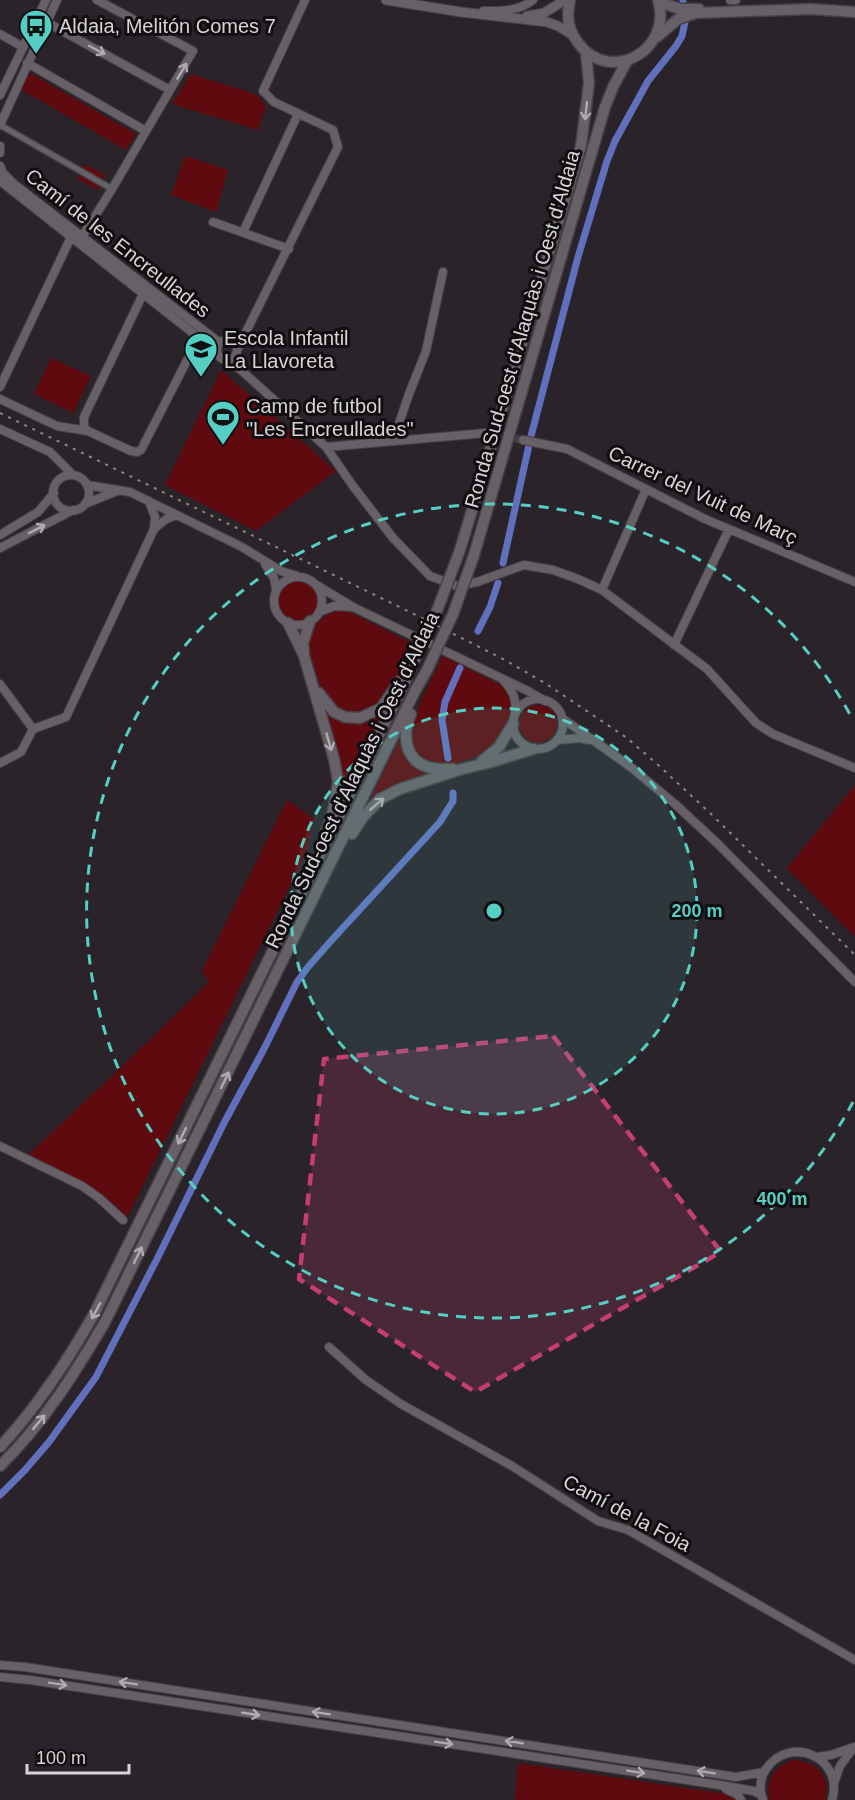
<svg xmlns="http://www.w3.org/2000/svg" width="855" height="1800" font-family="Arial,sans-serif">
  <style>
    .green { fill: #5f0a0e }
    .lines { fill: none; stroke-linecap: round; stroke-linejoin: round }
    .canal { stroke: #6070bc; stroke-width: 7 }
    .minor-tunnel { stroke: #443e44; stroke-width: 8; stroke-dasharray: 8 4; stroke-linecap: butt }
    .pedestrian-casing { stroke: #464045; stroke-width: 8 }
    .minor-casing { stroke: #464045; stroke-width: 10 }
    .tertiary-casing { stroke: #464045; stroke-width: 11 }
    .secondary-casing { stroke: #464045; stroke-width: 13 }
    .pedestrian { stroke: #676066; stroke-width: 5 }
    .minor { stroke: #676066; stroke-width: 8 }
    .tertiary { stroke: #676066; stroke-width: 9 }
    .secondary { stroke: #676066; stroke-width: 10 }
    .rail { stroke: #8c878c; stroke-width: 2; stroke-dasharray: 3 6; stroke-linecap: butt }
    .secondary-bridge-casing { stroke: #464045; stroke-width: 13; stroke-linecap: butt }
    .secondary-bridge { stroke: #676066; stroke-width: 10 }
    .oneway { stroke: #b0abaf }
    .marked { fill: #c63d74; fill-opacity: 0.2; stroke: #c63d74; stroke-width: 4.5; stroke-dasharray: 12 8; stroke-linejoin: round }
    .ring { fill: none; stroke: #55cec4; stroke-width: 3; stroke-dasharray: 10 8 }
    .labels { text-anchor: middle; stroke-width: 6; stroke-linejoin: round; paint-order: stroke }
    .poi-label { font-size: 20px; fill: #d7d3d7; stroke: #110e11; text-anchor: start }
    .street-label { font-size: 20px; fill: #d7d3d7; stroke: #110e11 }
    .centre { fill: #55cec4; stroke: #110e11; stroke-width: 3 }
    .ring-label { font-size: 18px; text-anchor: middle; font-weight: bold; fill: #55cec4; stroke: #110e11; stroke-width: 6; stroke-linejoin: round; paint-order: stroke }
  </style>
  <rect width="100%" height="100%" fill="#2a242a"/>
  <path class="green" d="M 30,73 L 136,134 L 126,150 L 20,89 Z
    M 191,74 L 258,95 L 266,106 L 258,130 L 172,104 Z
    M 185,156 L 228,170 L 216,212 L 171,195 Z
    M 85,164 L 105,175 L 97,190 L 77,178 Z
    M 51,358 L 91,376 L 73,413 L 34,394 Z
    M 221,370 L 336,471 L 256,531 L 165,485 Z
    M277 601a20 20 0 1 1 40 0a20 20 0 1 1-40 0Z
    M 342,610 L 350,612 L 413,644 C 405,660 390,696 376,707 C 368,713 359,715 350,713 C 326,708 322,690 315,670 C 312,658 306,645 310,634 C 315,622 329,611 342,610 Z
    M 443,656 L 503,686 C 512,695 513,704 510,716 C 507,724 505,734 499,741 C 484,760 428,778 414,750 C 413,748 410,745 410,742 C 407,723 434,675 443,656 Z
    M519 724a19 19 0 1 1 38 0a19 19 0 1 1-38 0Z
    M 323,705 L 365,721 L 376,716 L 386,709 L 341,801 Z
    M 401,735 L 403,741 L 436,772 L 366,807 Z
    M 855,785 L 855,934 L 854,936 L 787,868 Z
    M 287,800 L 314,819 L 306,853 L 127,1218 L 99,1195 L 30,1160 L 28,1155 L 138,1051 L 209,982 L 202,971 Z
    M 793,1760 C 816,1761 832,1776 825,1800 L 770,1800 C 764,1781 775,1766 793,1760 Z
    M 518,1763 L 720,1793 L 735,1797 L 737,1800 L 515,1800 Z"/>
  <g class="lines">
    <path class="canal" d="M 683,0 L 683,1
      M 503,563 L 531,436 L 578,257 L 607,161 L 615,141 L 648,81 L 676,46 L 682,36 L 685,22
      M 478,631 L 490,607 L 498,583
      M 448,758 L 442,720 L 445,702 L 460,668
      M 0,1495 L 25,1470 L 49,1442 L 96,1377 L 157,1259 L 224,1123 L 265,1047 L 297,982 L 308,967 L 330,942 L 440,822 L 453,801 L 453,793"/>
    <path class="minor-tunnel" d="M 491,434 L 523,440"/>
    <g class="pedestrian-casing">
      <path id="pedestrian" d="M 0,125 L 112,189"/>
    </g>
    <g class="minor-casing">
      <path id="minor" d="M 730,0 L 736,0
        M 483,11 C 500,11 518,12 533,0
        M 46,22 L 170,90
        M 0,34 L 23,47
        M 27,63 L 146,131
        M 0,95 L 46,0
        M 0,125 L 57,0
        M 0,146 L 0,153
        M 0,166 L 3,173 L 14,184 L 220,343
        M 0,181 L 217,352
        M 213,222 L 289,249
        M 243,232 L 298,114
        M 82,237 L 112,189 L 193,51 L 97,0
        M 143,294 L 84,417 L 84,427 L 88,431 L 131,451 L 137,452 L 141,450 L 199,337
        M217 350a10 10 0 1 1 20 0a10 10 0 1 1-20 0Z
        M 237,350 L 338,147 L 333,130 L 274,102 L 263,91 L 305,0
        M 228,360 L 242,371 L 326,447 L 353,486 L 393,538 L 430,576 L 457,586 L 477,582 L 524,565 L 553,570 L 578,579 L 602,590 L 707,669 L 756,723 L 773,734 L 855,768
        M 0,387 L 71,237
        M 0,399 L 57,426 L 88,431
        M 0,429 L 50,452 L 73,475
        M 523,440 L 567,449 L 705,519 L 855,582
        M 393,441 L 409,394 L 426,351 L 443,272
        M 326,447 L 486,433
        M53 493a18 18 0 1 1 36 0a18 18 0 1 1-36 0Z
        M 87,485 L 130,492 L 242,547 L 281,571 L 297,576
        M 149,501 L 155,517 L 154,529
        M 85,504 L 117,491
        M 0,535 L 38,512 L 54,493
        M 0,548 L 73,510
        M 265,564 L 274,578 L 276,589
        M274 601a24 24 0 1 1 48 0a24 24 0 1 1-48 0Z
        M 315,584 L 353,607 L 528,691 L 545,701
        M 602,590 L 646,489
        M 319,612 L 334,606 L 352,607
        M 674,645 L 729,529
        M 504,681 C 513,691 517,700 515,713
        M 0,684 L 33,729
        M513 724a25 25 0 1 1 50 0a25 25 0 1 1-50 0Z
        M 562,718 L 632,768 L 675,804 L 718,844 L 855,982
        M 33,729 L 66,717 L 154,529 L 166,519 L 177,515
        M 557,740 L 580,738 L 589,740
        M 0,763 L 21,752 L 33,729
        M 0,1146 L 82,1186 L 99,1198 L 123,1220
        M 329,1347 L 366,1380 L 401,1404 L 512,1466 L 598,1521 L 628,1530 L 855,1660
        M 0,1665 L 25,1667 L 736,1777 L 764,1772
        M 0,1677 L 30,1680 L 720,1785 L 754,1791 L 761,1795
        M 817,1757 L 831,1755 L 854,1747
        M 834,1783 L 840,1766 L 854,1747
        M 726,1789 L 738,1795 L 741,1800
        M 763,1800 C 759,1789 760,1778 766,1769 C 791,1733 845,1759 832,1800"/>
    </g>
    <g class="tertiary-casing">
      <path id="tertiary" d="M 386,0 L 461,12 L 547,22 L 558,26 L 571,34
        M 527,16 L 544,13 L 565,0"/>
    </g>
    <g class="secondary-casing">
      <path id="secondary" d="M 570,0 C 566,17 568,30 579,44 C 611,85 673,50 658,0
        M 659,2 L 680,9 L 699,9
        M 657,37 L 678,19 L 696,13 L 810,9 L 855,12
        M 460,550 L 581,146 L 589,83 L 586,53
        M 474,555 L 605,107 L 613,87 L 627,61
        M 288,623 L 304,656 L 334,759 L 338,781 L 334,808 L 327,830
        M 304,653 L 303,643 L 310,621
        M 319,693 L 334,712 L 345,717 L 360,718 L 381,708 L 400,681
        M 411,714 C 402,733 404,760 428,767 C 436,770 445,769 453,769
        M 482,761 L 499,747 L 513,724
        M 352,834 L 363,817 L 380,799 L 400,789 L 462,769 L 488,763 L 533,749
        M 0,1447 C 37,1407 67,1362 94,1314 L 403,686 L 414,661
        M 0,1466 C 43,1424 75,1373 105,1322 L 415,691 L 427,670"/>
    </g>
    <use href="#pedestrian" class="pedestrian"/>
    <use href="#minor" class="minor"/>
    <use href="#tertiary" class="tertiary"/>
    <use href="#secondary" class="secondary"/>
    <path class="rail" d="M 0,413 L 416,615 L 503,659 L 545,683 L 627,738 L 656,763 L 711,814 L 855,955"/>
    <g class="secondary-bridge-casing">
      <path id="secondary-bridge" d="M 414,661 L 438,608 L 460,550
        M 427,670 L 453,614 L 474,555"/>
    </g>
    <use href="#secondary-bridge" class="secondary-bridge"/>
  </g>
  <defs><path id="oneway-shaft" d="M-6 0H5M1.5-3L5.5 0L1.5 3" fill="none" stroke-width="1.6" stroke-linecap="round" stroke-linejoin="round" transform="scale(1.5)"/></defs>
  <g class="oneway">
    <use href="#oneway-shaft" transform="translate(97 50) rotate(28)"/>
    <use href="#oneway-shaft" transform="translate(182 71) rotate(-59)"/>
    <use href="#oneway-shaft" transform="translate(586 111) rotate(96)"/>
    <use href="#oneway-shaft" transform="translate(37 529) rotate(-27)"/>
    <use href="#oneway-shaft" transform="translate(329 742) rotate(74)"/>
    <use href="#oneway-shaft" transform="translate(377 804) rotate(-41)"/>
    <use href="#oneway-shaft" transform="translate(225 1080) rotate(-64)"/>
    <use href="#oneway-shaft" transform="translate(182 1136) rotate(116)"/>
    <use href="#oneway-shaft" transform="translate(138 1255) rotate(-64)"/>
    <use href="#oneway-shaft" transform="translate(96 1311) rotate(118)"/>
    <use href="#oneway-shaft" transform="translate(39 1422) rotate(-50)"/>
    <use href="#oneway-shaft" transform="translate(128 1683) rotate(-171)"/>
    <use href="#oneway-shaft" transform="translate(58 1684) rotate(9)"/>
    <use href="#oneway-shaft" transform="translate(321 1713) rotate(-171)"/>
    <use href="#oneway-shaft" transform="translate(251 1714) rotate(9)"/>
    <use href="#oneway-shaft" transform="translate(514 1742) rotate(-171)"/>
    <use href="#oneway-shaft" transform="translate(444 1743) rotate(9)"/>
    <use href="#oneway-shaft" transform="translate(636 1772) rotate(9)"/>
    <use href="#oneway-shaft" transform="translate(706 1772) rotate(-171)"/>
  </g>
  <path class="marked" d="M 553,1036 L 721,1252 L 475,1392 L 299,1279 L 324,1059 Z"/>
  <circle cx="494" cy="911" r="203" fill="#55cec4" fill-opacity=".12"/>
  <g class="ring">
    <circle cx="494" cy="911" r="203"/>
    <path d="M853 1102A407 407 0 1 1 853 720"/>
  </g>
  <defs>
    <g id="bus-pin" transform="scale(1.725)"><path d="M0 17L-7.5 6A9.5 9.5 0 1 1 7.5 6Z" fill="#55cec4" stroke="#110e11"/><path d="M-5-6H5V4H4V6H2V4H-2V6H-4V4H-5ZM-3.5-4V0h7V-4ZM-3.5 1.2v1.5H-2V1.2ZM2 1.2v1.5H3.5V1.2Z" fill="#111"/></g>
    <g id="school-pin" transform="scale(1.725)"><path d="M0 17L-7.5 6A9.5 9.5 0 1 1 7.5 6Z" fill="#55cec4" stroke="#110e11"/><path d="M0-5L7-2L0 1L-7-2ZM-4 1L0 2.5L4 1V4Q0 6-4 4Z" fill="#111"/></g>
    <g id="stadium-pin" transform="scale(1.725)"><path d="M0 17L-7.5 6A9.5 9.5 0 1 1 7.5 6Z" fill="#55cec4" stroke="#110e11"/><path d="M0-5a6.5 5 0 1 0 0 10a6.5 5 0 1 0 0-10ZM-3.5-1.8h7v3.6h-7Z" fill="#111"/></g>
  </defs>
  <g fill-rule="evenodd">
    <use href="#bus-pin" x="36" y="26"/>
    <use href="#school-pin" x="201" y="349"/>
    <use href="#stadium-pin" x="223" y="417"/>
  </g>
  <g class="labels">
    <g class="poi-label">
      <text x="59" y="33">Aldaia, Melitón Comes 7</text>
      <text x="224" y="345">Escola Infantil<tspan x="224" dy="23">La Llavoreta</tspan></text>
      <text x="246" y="413">Camp de futbol<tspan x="246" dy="23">"Les Encreullades"</tspan></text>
    </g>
    <g class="street-label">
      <text transform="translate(118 243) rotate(38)" y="7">Camí de les Encreullades</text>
      <text transform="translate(522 329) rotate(-74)" y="7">Ronda Sud-oest d'Alaquàs i Oest d'Aldaia</text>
      <text transform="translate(703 495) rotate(25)" y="7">Carrer del Vuit de Març</text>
      <text transform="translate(352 780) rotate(-64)" y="7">Ronda Sud-oest d'Alaquàs i Oest d'Aldaia</text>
      <text transform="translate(627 1513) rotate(28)" y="7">Camí de la Foia</text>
    </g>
  </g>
  <circle cx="494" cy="911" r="9" class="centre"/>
  <g class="ring-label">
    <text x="697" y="917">200 m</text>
    <text x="782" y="1205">400 m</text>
  </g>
  <path d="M27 1764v9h102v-9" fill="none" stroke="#d7d3d7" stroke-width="3"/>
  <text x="36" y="1764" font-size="18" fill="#d7d3d7" stroke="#110e11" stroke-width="4.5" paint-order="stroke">100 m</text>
</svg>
